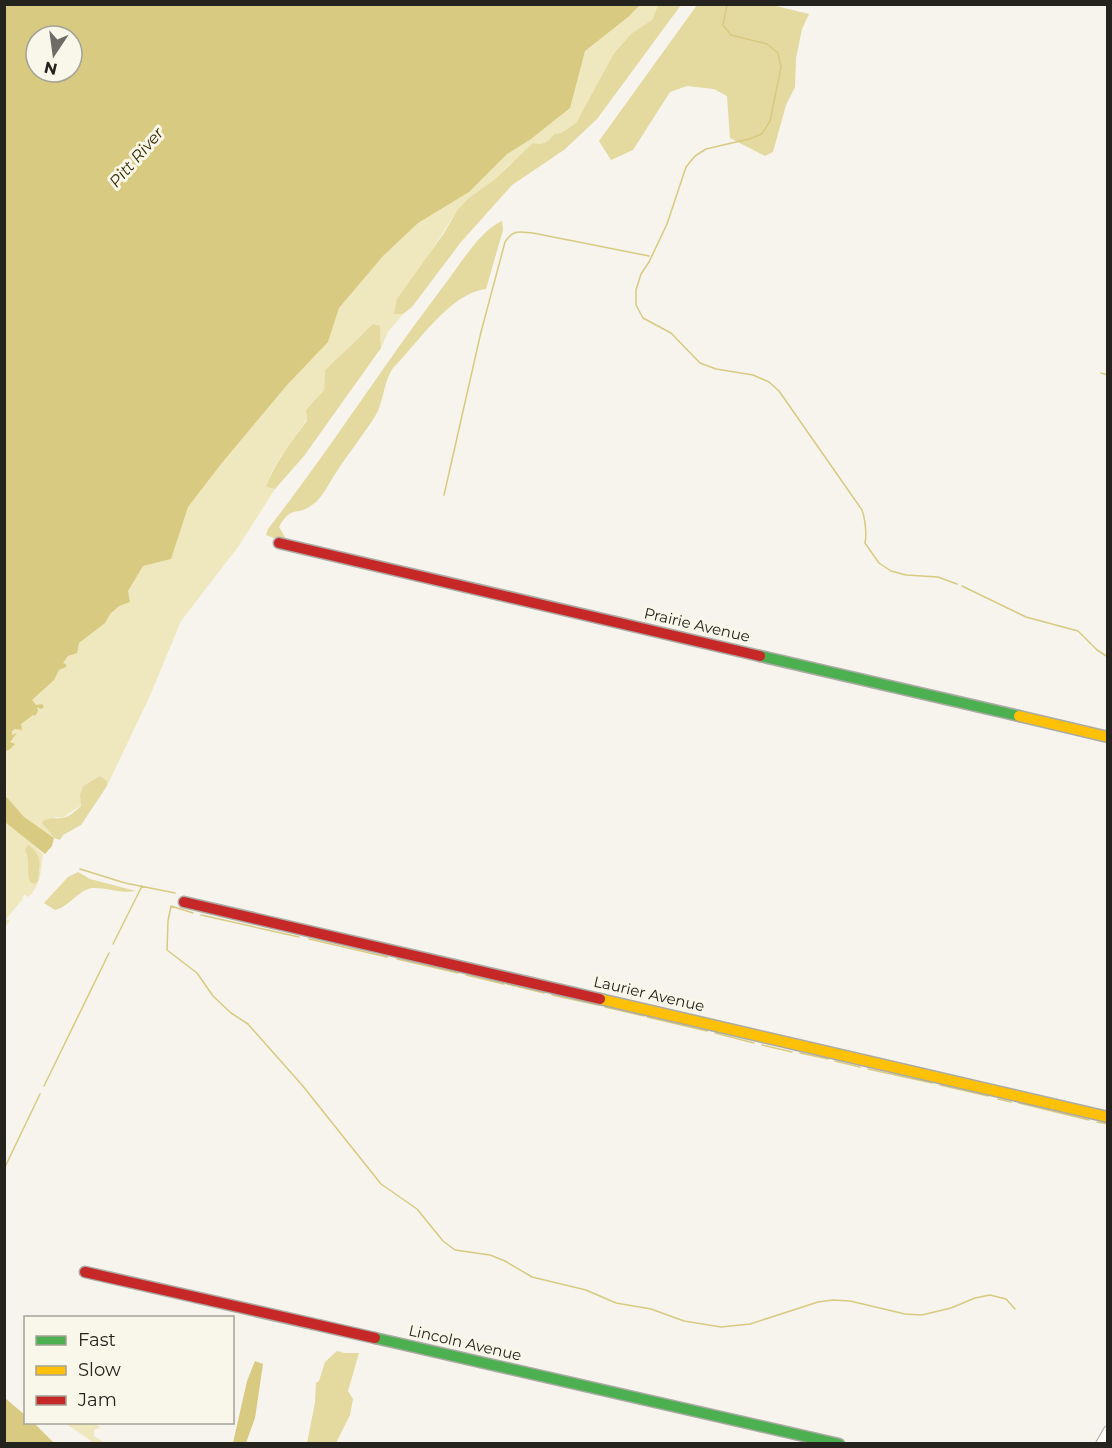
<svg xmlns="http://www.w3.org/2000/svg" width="1112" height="1448" font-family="Montserrat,sans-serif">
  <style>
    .green { fill: #efe8bf }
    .forest { fill: #e4d99e }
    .water { fill: #d8ca80; fill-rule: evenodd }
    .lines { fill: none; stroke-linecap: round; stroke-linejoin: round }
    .stream { stroke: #d8ca80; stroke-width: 1.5 }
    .street-casing { stroke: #abaaa4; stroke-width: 10 }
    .fast-casing { stroke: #abaaa4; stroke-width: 13 }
    .slow-casing { stroke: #abaaa4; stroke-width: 13 }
    .jam-casing { stroke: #abaaa4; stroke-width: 13 }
    .street { stroke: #fefdfc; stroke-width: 8 }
    .fast { stroke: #4caf50; stroke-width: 10 }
    .slow { stroke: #ffc107; stroke-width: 10 }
    .jam { stroke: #c62828; stroke-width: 10 }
    .labels { text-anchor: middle; stroke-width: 6; stroke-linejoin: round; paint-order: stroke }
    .street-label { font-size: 15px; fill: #24231e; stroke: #f9f7e9 }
    .water-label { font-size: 16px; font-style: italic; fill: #352d00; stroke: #f9f7e9 }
  </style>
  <rect width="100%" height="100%" fill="#f6f4ec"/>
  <path class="green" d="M 529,5 L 658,5 L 652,20 L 632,33 L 614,53 L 576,123 L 561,133 L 554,134 L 548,142 L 540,145 L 510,164 L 494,180 L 470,197 L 458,209 L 424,262 L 394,314 L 403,314 L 388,332 L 381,348 L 380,327 L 362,334 L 325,370 L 324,390 L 306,410 L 307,420 L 281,456 L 272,471 L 266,487 L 275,489 L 238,547 L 181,621 L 149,698 L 107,786 L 107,781 L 100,776 L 83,786 L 80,795 L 81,805 L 63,818 L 56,817 L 42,823 L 52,836 L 49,836 L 21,817 L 5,794 L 7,793 L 5,787 L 5,603 Z
    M 4,818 L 43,854 C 41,869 41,887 28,897 L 24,894 L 22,900 L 6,919 L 10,921 L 5,927 Z
    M 65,1423 L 93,1423 L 101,1427 L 94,1430 L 94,1436 L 105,1443 L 94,1443 Z"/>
  <path class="forest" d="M 658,5 L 681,5 L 597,119 L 564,150 L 512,185 L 461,242 L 412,307 L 403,314 L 394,314 L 397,299 L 444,233 L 458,209 L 470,197 L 494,180 L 533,143 C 544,146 548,142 554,134 L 561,133 L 576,123 L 614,53 L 632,33 L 652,20 Z
    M 697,5 L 772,5 L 809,14 L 802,29 L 796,58 L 795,87 L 786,105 L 773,152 L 765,156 L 730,138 L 727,96 L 714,89 L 687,86 L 670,92 L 633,150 L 611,160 L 599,141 Z
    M 502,221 L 503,230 L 486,289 C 450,293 418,343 393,368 C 384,381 384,398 377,413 C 365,433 350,451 337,471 C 330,481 323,498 312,505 C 296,517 292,504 279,527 L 285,537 L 282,541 L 266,535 L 268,529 C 329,451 382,367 442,288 C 458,268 479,231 502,221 Z
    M 373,324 L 380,326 L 381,348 L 304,456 L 275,489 L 266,487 C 275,462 291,442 307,421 L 306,410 L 324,390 L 325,370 Z
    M 100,776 L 107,781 L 107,786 L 81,825 L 63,835 L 60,840 L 54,838 L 42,823 L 43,821 C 51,817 55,819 63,818 C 70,817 76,810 81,806 L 80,795 L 83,786 Z
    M 28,845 C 44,856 39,864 38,881 L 34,884 L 30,882 C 26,871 31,860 25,850 Z
    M 78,872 L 90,879 L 136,891 C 121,894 107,887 92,888 C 78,890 69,907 55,910 L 44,903 L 68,877 Z
    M 337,1351 L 344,1353 L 359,1353 L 348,1391 L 353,1399 L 350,1415 L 336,1443 L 307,1443 L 315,1403 L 316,1383 L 319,1381 L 325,1362 Z"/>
  <path class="water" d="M 5,4 L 640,5 L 628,17 L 585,51 L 570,108 L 531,139 L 507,154 L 469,192 L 418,223 L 383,256 L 339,308 L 328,342 L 287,385 L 221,464 L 188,507 L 171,559 L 143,566 L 128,591 L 130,602 L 119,606 L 110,614 L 105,623 L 79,643 L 77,653 L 68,656 L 63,663 L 66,664 L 66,667 L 59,670 L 54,680 L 32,700 L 36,705 L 42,704 L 44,707 L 41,709 L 37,707 L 38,711 L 35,716 L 33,715 L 21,724 L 22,730 L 15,729 L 12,731 L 12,735 L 17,733 L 10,742 L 15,744 L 9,750 L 5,751 ZM 36,36 L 72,36 L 72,72 L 36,72 Z
    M 4,794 L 24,817 L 54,838 L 52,846 L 45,854 L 5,822 Z
    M 255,1361 L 263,1364 L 255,1418 L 246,1443 L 233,1443 L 247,1381 Z
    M 5,1398 L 25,1415 L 26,1422 L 34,1423 L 54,1443 L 5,1443 Z"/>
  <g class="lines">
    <path class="stream" d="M 727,4 L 723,25 L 731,35 L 767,44 L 778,53 L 781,67 L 770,121 L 762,134 L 749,139 L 706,149 L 695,156 L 686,167 L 667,224 L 649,262 L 641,274 L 636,290 L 636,305 L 643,318 L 671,333 L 700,363 L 716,369 L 753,375 L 769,382 L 779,391 L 862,510 C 865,518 867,535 865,543 L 879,563 L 891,571 L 906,575 L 938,577 L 957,584
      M 1101,373 L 1108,375
      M 444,495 L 481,332 L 505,242 C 513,229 519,232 533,233 L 649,256
      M 962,586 L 1026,617 L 1078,631 L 1097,650 L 1108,657
      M 80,869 L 125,883 L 175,893
      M 193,913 L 171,906 L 168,921 L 167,950 L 197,973 L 213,996 L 231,1013 L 248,1024 L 302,1085 L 381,1184 L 417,1209 L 443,1241 L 455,1250 L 490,1255 L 505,1261 L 532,1277 L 586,1290 L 616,1303 L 651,1309 L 684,1321 L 721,1327 L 750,1324 L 818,1302 L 833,1300 L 850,1301 L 905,1314 L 922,1315 L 951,1308 L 975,1298 L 990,1295 L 1006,1299 L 1015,1309
      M 201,915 L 299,937
      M 309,939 L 387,957
      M 113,944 L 142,886
      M 397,959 L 458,973
      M 466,975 L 504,984
      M 507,984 L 544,993
      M 552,995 L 598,1005
      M 605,1007 L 644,1016
      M 647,1017 L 707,1031
      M 715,1033 L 754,1043
      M 762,1045 L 792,1052
      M 800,1053 L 828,1059
      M 835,1061 L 860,1067
      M 868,1069 L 932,1083
      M 940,1085 L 988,1096
      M 44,1086 L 109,953
      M 998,1099 L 1011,1102
      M 1019,1103 L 1089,1120
      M 1097,1122 L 1108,1124
      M 4,1169 L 40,1094"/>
    <g class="street-casing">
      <path id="street" d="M 1100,1444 L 1108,1430"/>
    </g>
    <g class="fast-casing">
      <path id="fast" d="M 760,656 L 1019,716
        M 375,1338 L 839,1444"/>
    </g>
    <g class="slow-casing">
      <path id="slow" d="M 1019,716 L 1108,737
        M 600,999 L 1108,1117"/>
    </g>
    <g class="jam-casing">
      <path id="jam" d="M 279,543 L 760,656
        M 184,902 L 600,999
        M 85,1272 L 375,1338"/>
    </g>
    <use href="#street" class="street"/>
    <use href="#fast" class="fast"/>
    <use href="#slow" class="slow"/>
    <use href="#jam" class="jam"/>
  </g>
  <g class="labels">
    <g class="street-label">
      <text transform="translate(697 625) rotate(13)" y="5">Prairie Avenue</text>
      <text transform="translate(649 994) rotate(13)" y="5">Laurier Avenue</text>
      <text transform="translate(465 1343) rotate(13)" y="5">Lincoln Avenue</text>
    </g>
    <g class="water-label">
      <text transform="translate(136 157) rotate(-49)" y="6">Pitt River</text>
    </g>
  </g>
  <rect width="1112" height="1448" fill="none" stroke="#24231e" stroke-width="12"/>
  <rect x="24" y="1316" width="210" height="108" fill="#f9f7e9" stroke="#a4a298" stroke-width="1.5"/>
  <rect x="36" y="1336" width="30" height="9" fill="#4caf50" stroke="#a4a298" stroke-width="1.5"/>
  <text x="78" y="1346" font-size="18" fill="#24231e">Fast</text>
  <rect x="36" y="1366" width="30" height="9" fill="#ffc107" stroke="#a4a298" stroke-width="1.5"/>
  <text x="78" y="1376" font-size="18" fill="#24231e">Slow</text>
  <rect x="36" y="1396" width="30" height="9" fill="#c62828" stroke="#a4a298" stroke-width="1.5"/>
  <text x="78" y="1406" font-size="18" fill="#24231e">Jam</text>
  <g transform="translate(54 54) rotate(193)"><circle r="28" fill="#f9f7e9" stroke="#a4a298" stroke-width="1.5"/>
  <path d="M0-4.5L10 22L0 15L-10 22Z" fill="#6e6c66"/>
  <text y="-9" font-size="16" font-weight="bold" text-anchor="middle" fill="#24231e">N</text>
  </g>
</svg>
